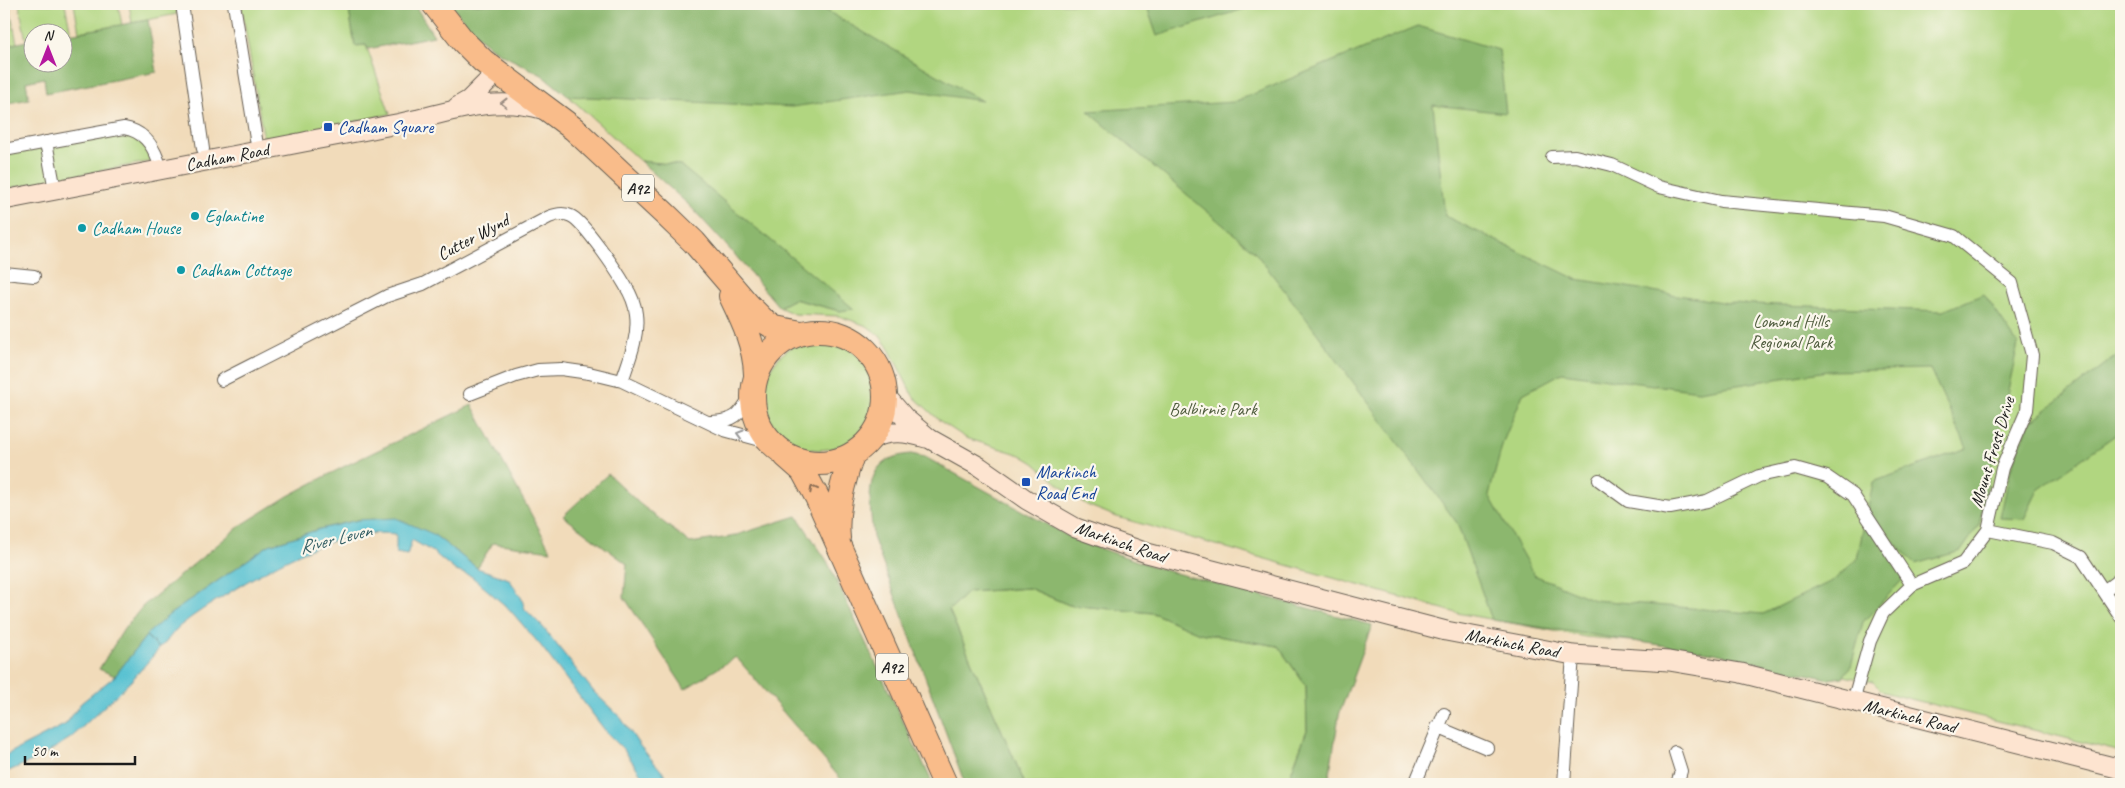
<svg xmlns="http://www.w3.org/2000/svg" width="2125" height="788" font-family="Caveat,sans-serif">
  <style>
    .green { fill: #b1d680; stroke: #66794e }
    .forest { fill: #8cb76e; stroke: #546a45 }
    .water { fill: #56c1d1; stroke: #396e76 }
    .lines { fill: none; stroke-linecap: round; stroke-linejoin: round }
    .street-casing { stroke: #675f53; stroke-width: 14 }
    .secondary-casing { stroke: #675f53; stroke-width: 21 }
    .highway-casing { stroke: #675f53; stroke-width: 26 }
    .street { stroke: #fff; stroke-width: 12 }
    .secondary { stroke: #fde4d0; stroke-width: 19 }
    .highway { stroke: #f9bc8a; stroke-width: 24 }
    .oneway { stroke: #988a7f }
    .oneway2 { stroke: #999 }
    .oneway3 { stroke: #8a6c53 }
    .transit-dot { fill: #1a4fb4; stroke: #fbf7ec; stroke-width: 2 }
    .culture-dot { fill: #0f9aa8; stroke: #fbf7ec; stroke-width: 2 }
    .labels { text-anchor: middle; stroke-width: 4.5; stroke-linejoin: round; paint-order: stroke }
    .shield { fill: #fbf7ec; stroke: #5f5e5a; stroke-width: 1 }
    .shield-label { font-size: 16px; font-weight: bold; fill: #1c1c1c }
    .transit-label { font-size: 18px; fill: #164399; stroke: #fbf7ec; text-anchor: start }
    .street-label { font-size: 18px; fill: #1c1c1c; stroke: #fbf7ec }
    .culture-label { font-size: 18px; fill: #0d838f; stroke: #fbf7ec; text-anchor: start }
    .park-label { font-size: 18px; fill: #505d3f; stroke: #fbf7ec }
    .water-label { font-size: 19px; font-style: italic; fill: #335e64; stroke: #fbf7ec }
  </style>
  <rect width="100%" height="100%" fill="#fbf7ec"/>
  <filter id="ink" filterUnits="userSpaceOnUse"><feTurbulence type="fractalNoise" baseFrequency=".02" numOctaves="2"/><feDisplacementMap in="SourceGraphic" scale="10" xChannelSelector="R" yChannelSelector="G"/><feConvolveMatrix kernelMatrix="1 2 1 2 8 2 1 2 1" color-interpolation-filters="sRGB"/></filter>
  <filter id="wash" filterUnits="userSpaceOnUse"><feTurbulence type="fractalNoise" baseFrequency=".0096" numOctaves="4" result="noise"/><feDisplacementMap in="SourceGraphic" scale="20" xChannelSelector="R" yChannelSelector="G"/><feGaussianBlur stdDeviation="1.12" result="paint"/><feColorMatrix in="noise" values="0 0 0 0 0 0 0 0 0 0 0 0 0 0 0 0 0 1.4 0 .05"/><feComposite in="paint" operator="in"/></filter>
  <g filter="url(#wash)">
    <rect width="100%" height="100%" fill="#f1dbba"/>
    <path class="green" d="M 4,4 L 9,4 L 17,43 L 4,46 Z
      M 19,4 L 65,4 L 71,34 L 63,35 L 62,32 L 32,32 L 32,40 L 26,41 Z
      M 74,4 L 118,4 L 122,25 L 79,32 Z
      M 129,4 L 175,4 L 177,14 L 132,23 Z
      M 241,4 L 348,4 L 355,46 L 366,45 L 390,114 L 264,141 Z
      M 474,4 L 2121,4 L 2121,752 L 1883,692 L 1873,682 L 1710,648 L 1586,637 L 1457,613 L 1117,517 L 1087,505 L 1070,494 L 1034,463 L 1021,455 L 966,438 L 940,421 L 913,396 L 888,347 L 879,335 L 867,326 L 839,316 L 794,314 L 779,307 L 794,299 L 840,311 L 680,165 L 640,161 L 568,96 L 593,97 Z
      M 130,129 L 158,160 L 4,189 L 4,150 Z
      M764 395a55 55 0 1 1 110 0a55 55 0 1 1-110 0Z
      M 1029,588 L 1069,605 L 1153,613 L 1200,633 L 1278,646 L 1306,686 L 1307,730 L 1287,784 L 1025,784 L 949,610 L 968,592 Z"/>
    <path class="forest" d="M 348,4 L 414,4 L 434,36 L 368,49 L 366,45 L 355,46 Z
      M 450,4 L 815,4 L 982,101 L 910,90 L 792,107 L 568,96 L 542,75 L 497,52 L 476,35 Z
      M 1146,4 L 1260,4 L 1157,36 Z
      M 148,20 L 157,72 L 46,93 L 44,78 L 26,82 L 29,99 L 4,104 L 4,46 L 32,40 L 32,62 L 62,62 L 63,35 Z
      M 1418,26 L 1499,50 L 1506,113 L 1433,105 L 1445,216 L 1576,279 L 1728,303 L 1943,311 L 1984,294 L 2018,344 L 1979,525 L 1961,551 L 1915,564 L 1867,513 L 1873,482 L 1967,448 L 1930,369 L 1828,371 L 1699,391 L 1562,373 L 1523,394 L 1503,442 L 1489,495 L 1534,575 L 1594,600 L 1763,614 L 1834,580 L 1857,559 L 1866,515 L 1906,576 L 1863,622 L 1851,666 L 1843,677 L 1829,679 L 1714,653 L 1492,620 L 1457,523 L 1308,321 L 1254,251 L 1088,111 L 1234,102 Z
      M 640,161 L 680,165 L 854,309 L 840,311 L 794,299 L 779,307 L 736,256 L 690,206 Z
      M 2121,352 L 2121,431 L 2038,490 L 2024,519 L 2000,518 L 2011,468 L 2030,422 Z
      M 472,405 L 551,551 L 493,543 L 477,568 L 433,534 L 358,520 L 320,529 L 269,545 L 169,615 L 146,636 L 115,676 L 99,669 L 124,629 L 143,606 L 240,526 L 288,496 L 345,466 Z
      M 911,454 L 925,457 L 1066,535 L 1096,547 L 1164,570 L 1372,625 L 1339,715 L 1328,784 L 1287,784 L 1307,730 L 1306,686 L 1278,646 L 1199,633 L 1153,613 L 1069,605 L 1029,588 L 968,592 L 949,610 L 1025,784 L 965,784 L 873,537 C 870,499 860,458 911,454 Z
      M 608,474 L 640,504 L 690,543 L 730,537 L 797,516 L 827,561 L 933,784 L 845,784 L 736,657 L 685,689 L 624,597 L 627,564 L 563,516 Z"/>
    <path class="water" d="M 396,518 L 433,534 L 477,568 L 509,579 L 521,597 L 525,609 L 542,626 L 594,692 L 621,718 L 640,746 L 673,784 L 648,784 L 624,750 L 607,733 L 541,646 L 509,609 L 471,576 L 456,571 L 433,552 L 412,540 L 407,555 L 396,553 L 396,534 C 338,527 275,564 227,594 C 211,604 194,614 180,626 C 172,632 168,642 159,648 L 146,635 L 169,615 L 269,545 L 320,529 L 358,520 Z
      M 146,636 L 159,649 L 132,680 L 72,737 L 39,758 L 4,773 L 4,756 L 66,724 L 81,703 L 115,676 Z"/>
  </g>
  <g filter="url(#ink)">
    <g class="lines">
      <g class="street-casing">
        <path id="street" d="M 182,4 L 203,149
          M 234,4 L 258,151
          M 46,142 L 55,190
          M 4,150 L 124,128 C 143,131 152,144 158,160
          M 1552,157 L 1575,156 L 1612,165 L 1659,187 L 1721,201 L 1884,216 L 1954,236 L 2012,283 L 2032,355 L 2027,410 L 2002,468 L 1988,530 L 1963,563 L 1912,585 L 1883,613 L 1870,641 L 1853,702
          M 4,273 L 34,276
          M 222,380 L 387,296 L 423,284 L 549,217 C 556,214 563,212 571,216 C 583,221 617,271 625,285 C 630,293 635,304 636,314 C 639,337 629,360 622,381
          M 470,394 L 516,376 L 538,370 L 561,369 L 589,373 L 622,381 L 724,430 L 772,443
          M 711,422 C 738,421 740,413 753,392
          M 1599,480 L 1628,501 L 1670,508 L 1707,501 L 1759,476 L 1795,468 L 1827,477 L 1853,495 L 1912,585
          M 1988,530 L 2053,543 L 2081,557 L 2121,617
          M 2105,590 L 2121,578
          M 1437,727 L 1487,748
          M 1675,752 L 1681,771 L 1677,784
          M 1415,784 L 1444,714
          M 1564,784 L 1573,655"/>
      </g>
      <g class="secondary-casing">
        <path id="secondary" d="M 457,107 L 469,100 L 497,72
          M 4,200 C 104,181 204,162 304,142 C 342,134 381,128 419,119 C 461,108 502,96 545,110
          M 886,396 L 905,418 L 930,439 L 980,467 L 1027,500 L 1076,528 L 1147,553 L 1446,631 L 1573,655 L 1669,661 L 1741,673 L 2121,769
          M 871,439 C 891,430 905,432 926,438"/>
      </g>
      <g class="highway-casing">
        <path id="highway" d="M 434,4 L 463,41 L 483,61 L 574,129 L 665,214 L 694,242 L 748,305 L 764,321 L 775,328 L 801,333
          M 731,296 C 743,321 755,345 756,374
          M753 397a66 66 0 1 1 132 0a66 66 0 1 1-132 0Z
          M 786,456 L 803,471 L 817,497 L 945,784
          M 838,538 C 835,510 843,481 852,455"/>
      </g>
      <use href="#street" class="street"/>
      <use href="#secondary" class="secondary"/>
      <use href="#highway" class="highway"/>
    </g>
    <defs><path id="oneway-chevron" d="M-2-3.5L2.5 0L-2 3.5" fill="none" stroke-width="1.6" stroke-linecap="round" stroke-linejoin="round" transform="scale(1.25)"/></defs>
    <use class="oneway" href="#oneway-chevron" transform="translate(504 103) rotate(-179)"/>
    <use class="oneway2" href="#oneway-chevron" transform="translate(740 434) rotate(-164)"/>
    <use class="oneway3" href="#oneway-chevron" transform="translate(813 489) rotate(-118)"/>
  </g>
  <g class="transit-dot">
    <rect x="323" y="122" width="10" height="10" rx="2.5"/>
    <rect x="1021" y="477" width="10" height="10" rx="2.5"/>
  </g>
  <g class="culture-dot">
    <circle cx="195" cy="216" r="5"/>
    <circle cx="82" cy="228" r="5"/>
    <circle cx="181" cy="270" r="5"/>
  </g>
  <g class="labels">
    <g class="shield">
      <rect x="622" y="174.5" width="32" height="27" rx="4"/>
      <rect x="876" y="653.5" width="32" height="27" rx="4"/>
    </g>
    <g class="shield-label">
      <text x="638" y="194">A92</text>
      <text x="892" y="673">A92</text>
    </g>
    <g class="transit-label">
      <text x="338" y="133">Cadham Square</text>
      <text x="1036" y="478">Markinch<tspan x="1036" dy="21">Road End</tspan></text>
    </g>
    <g class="street-label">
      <text transform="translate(227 157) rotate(-11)" y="6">Cadham Road</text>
      <text transform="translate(473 237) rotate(-28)" y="6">Cutter Wynd</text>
      <text transform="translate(1992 452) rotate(-73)" y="6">Mount Frost Drive</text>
      <text transform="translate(1121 542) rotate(19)" y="6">Markinch Road</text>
      <text transform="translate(1512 643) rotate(11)" y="6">Markinch Road</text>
      <text transform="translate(1910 716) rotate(14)" y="6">Markinch Road</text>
    </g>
    <g class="culture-label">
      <text x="205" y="222">Eglantine</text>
      <text x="92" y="234">Cadham House</text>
      <text x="191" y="276">Cadham Cottage</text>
    </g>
    <g class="park-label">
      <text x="1791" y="327">Lomond Hills<tspan x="1791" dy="21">Regional Park</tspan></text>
      <text x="1213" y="415">Balbirnie Park</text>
    </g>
    <g class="water-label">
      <text transform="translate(335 538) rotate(-14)" y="7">River Leven</text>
    </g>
  </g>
  <rect width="2125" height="788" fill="none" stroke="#fbf7ec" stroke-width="20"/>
  <g transform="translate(48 48)"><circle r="24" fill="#fbf7ec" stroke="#a29f99"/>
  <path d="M0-4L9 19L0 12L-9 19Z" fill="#b5179e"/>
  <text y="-8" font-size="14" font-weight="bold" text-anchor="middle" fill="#1c1c1c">N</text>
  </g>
  <path d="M25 756v8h110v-8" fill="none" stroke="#1c1c1c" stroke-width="2.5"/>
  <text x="32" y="756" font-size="15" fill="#1c1c1c" stroke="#fbf7ec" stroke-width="4" paint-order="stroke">50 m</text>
</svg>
